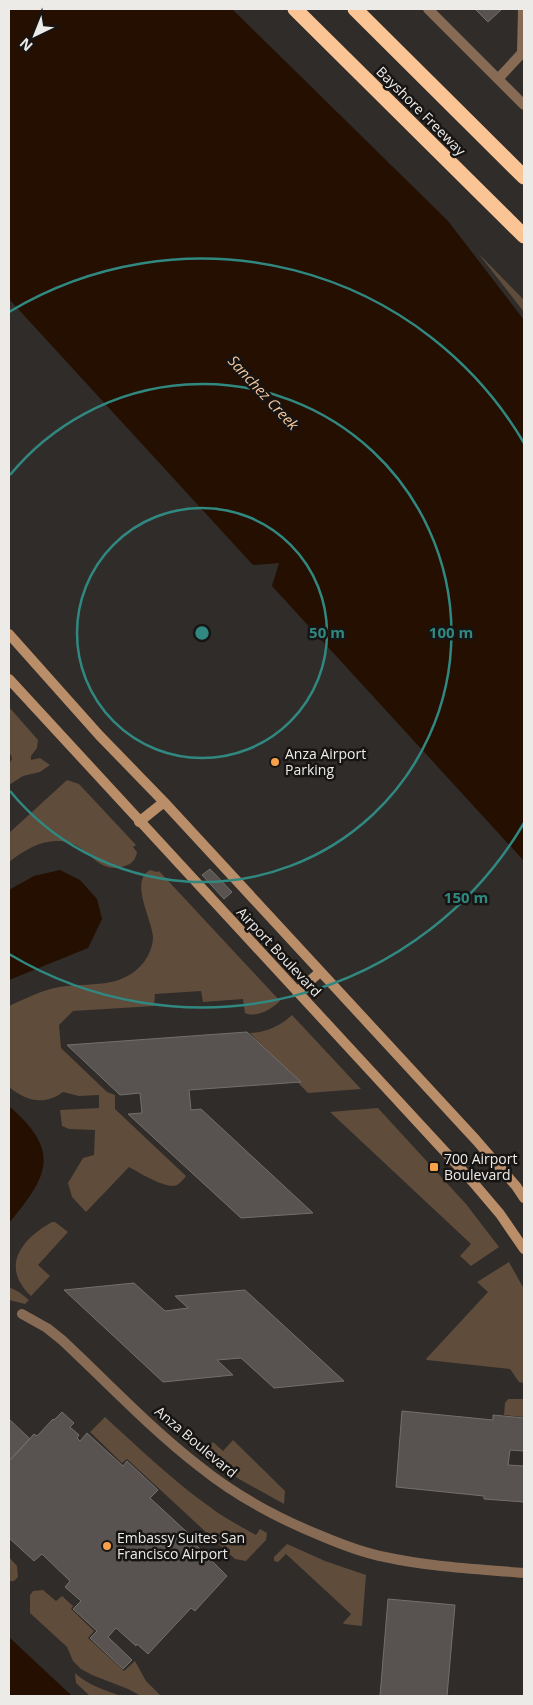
<svg xmlns="http://www.w3.org/2000/svg" width="533" height="1705" font-family="'Open Sans',sans-serif">
  <style>
    .green { fill: #5f4c3b }
    .water { fill: #240f00 }
    .building { fill: #585350; stroke: #736f6b }
    .lines { fill: none; stroke-linecap: round; stroke-linejoin: round }
    .minor { stroke: #876b54; stroke-width: 10 }
    .tertiary { stroke: #876b54; stroke-width: 10 }
    .secondary { stroke: #b98e68; stroke-width: 10 }
    .motorway { stroke: #fac495; stroke-width: 15 }
    .ring { fill: none; stroke: #308880; stroke-width: 2.5 }
    .poi-dot { fill: #f8a14a; stroke: #171514; stroke-width: 2 }
    .labels { text-anchor: middle; stroke-width: 5; stroke-linejoin: round; paint-order: stroke }
    .street-label { font-size: 14px; fill: #edebe8; stroke: #171514 }
    .poi-label { font-size: 14px; fill: #edebe8; stroke: #171514; text-anchor: start }
    .water-label { font-size: 15px; font-style: italic; fill: #f7c69c; stroke: #171514 }
    .centre { fill: #308880; stroke: #171514; stroke-width: 2.5 }
    .ring-label { font-size: 15px; text-anchor: middle; font-weight: bold; fill: #308880; stroke: #171514; stroke-width: 5; stroke-linejoin: round; paint-order: stroke }
  </style>
  <rect width="100%" height="100%" fill="#302c29"/>
  <path class="green" d="M 478,253 L 524,300 L 524,312 Z
    M 9,707 L 38,740 L 37,748 L 31,756 L 31,760 L 40,758 L 50,765 L 40,772 L 23,776 L 9,785 L 9,764 L 12,759 L 11,755 L 9,752 Z
    M 67,780 L 79,784 L 136,845 L 133,847 L 137,852 C 136,859 132,864 125,866 C 99,875 90,849 70,843 C 47,836 26,849 9,862 L 9,833 Z
    M 150,870 L 157,872 L 159,871 L 280,1001 C 271,1010 256,1018 245,1013 L 243,999 L 203,1002 L 201,991 L 155,994 L 154,1006 L 73,1011 L 59,1025 L 61,1048 L 107,1092 L 115,1095 L 115,1109 L 186,1176 C 184,1179 180,1183 177,1185 C 167,1190 138,1172 129,1167 L 86,1212 L 72,1197 L 68,1183 L 83,1158 L 94,1155 L 95,1130 L 69,1129 L 62,1126 L 60,1110 L 99,1108 L 99,1095 L 79,1096 L 63,1092 C 44,1106 26,1101 9,1087 L 9,1006 C 22,1000 45,989 59,987 C 89,982 122,990 144,962 C 149,955 153,946 153,937 C 152,919 129,881 150,870 Z
    M 292,1015 L 361,1089 L 308,1093 L 250,1033 C 267,1032 280,1026 292,1015 Z
    M 378,1108 L 466,1204 L 499,1247 L 471,1266 L 460,1256 L 471,1244 L 330,1112 Z
    M 52,1222 L 55,1222 L 68,1232 L 38,1265 L 50,1276 L 31,1296 C 0,1267 21,1239 52,1222 Z
    M 509,1262 L 524,1289 L 524,1383 L 519,1382 L 510,1369 L 427,1360 L 426,1359 L 488,1292 L 477,1282 Z
    M 9,1287 L 19,1292 L 29,1300 L 25,1304 L 9,1300 Z
    M 508,1399 L 524,1399 L 524,1417 L 504,1415 L 505,1403 Z
    M 105,1417 C 139,1448 172,1480 210,1507 C 224,1518 240,1526 256,1535 L 260,1529 L 267,1533 L 266,1540 L 246,1561 L 235,1559 L 127,1459 L 122,1463 L 90,1432 Z
    M 233,1440 L 285,1491 L 284,1504 L 239,1479 L 203,1453 L 213,1442 L 223,1451 Z
    M 287,1544 L 325,1561 L 366,1575 L 362,1626 L 344,1624 L 343,1623 L 351,1614 L 286,1554 L 278,1562 L 274,1561 L 274,1557 Z
    M 9,1557 L 17,1566 L 18,1577 L 14,1581 L 9,1581 Z
    M 43,1590 L 56,1601 L 62,1596 L 73,1606 L 71,1609 L 94,1631 L 88,1638 L 124,1671 L 135,1661 L 146,1681 L 161,1696 L 141,1696 L 128,1689 L 92,1675 L 81,1669 L 73,1661 L 67,1647 L 30,1613 L 30,1595 L 33,1591 Z
    M 75,1673 C 88,1685 104,1690 121,1696 L 90,1696 L 76,1683 Z"/>
  <path class="water" d="M 9,9 L 232,9 L 448,221 L 524,320 L 524,861 L 272,586 L 279,563 L 253,565 L 9,299 Z
    M 60,870 L 80,880 L 97,899 L 102,919 L 88,948 L 9,980 L 9,890 L 34,876 Z
    M 9,1106 C 61,1151 49,1175 9,1223 Z
    M 9,1637 L 10,1638 L 72,1696 L 9,1696 Z"/>
  <path class="building" d="M 475,9 L 500,9 L 501,10 L 488,22 Z
    M 210,869 L 232,892 L 224,899 L 202,875 Z
    M 247,1032 L 301,1082 L 189,1090 L 191,1110 L 201,1109 L 313,1213 L 241,1218 L 128,1114 L 142,1113 L 140,1093 L 120,1095 L 67,1045 Z
    M 134,1283 L 165,1311 L 188,1308 L 175,1296 L 245,1290 L 344,1381 L 274,1388 L 241,1358 L 217,1360 L 233,1375 L 163,1382 L 64,1290 Z
    M 402,1411 L 493,1420 L 493,1415 L 524,1418 L 524,1451 L 510,1450 L 508,1465 L 524,1466 L 524,1502 L 484,1499 L 484,1496 L 396,1487 Z
    M 62,1412 L 74,1423 L 70,1427 L 79,1435 L 77,1438 L 80,1441 L 87,1433 L 123,1466 L 127,1461 L 158,1490 L 150,1498 L 189,1534 L 187,1536 L 227,1576 L 195,1611 L 191,1608 L 148,1654 L 137,1644 L 136,1646 L 116,1628 L 108,1637 L 132,1660 L 123,1669 L 90,1638 L 97,1631 L 73,1609 L 81,1601 L 65,1587 L 70,1581 L 42,1554 L 34,1561 L 9,1538 L 9,1461 L 34,1434 L 37,1436 L 53,1419 L 54,1420 Z
    M 9,1419 L 30,1439 L 9,1461 Z
    M 388,1599 L 455,1605 L 447,1696 L 380,1696 Z"/>
  <g class="lines">
    <path class="minor" d="M 522,53 L 523,9
      M 22,1314 L 47,1328 L 62,1340 C 107,1382 150,1428 199,1466 C 236,1496 279,1519 324,1537 C 343,1545 364,1553 385,1557 C 430,1567 478,1569 524,1573"/>
    <path class="tertiary" d="M 428,9 L 524,105
      M 498,79 L 522,53 L 524,54"/>
    <path class="secondary" d="M 9,634 L 99,735 L 164,802 L 476,1140 L 516,1186 L 524,1198
      M 9,679 L 472,1181 L 500,1214 L 524,1249
      M 139,822 L 164,802
      M 297,992 L 320,972"/>
    <path class="motorway" d="M 295,9 L 524,236
      M 355,9 L 524,177"/>
  </g>
  <g class="ring">
    <circle cx="202" cy="633" r="125"/>
    <path d="M10 475A249 249 0 1 1 10 791"/>
    <path d="M524 823A374 374 0 0 1 9 954M9 312A374 374 0 0 1 524 443"/>
  </g>
  <g class="poi-dot">
    <circle cx="275" cy="762" r="5"/>
    <rect x="429" y="1162" width="10" height="10" rx="2.5"/>
    <circle cx="107" cy="1546" r="5"/>
  </g>
  <g class="labels">
    <g class="street-label">
      <text transform="translate(421 111) rotate(45)" y="5">Bayshore Freeway</text>
      <text transform="translate(279 952) rotate(47)" y="5">Airport Boulevard</text>
      <text transform="translate(196 1442) rotate(40)" y="5">Anza Boulevard</text>
    </g>
    <g class="poi-label">
      <text x="285" y="759">Anza Airport<tspan x="285" dy="16">Parking</tspan></text>
      <text x="444" y="1164">700 Airport<tspan x="444" dy="16">Boulevard</tspan></text>
      <text x="117" y="1543">Embassy Suites San<tspan x="117" dy="16">Francisco Airport</tspan></text>
    </g>
    <g class="water-label">
      <text transform="translate(263 393) rotate(47)" y="5">Sanchez Creek</text>
    </g>
  </g>
  <circle cx="202" cy="633" r="8" class="centre"/>
  <g class="ring-label">
    <text x="327" y="638">50 m</text>
    <text x="451" y="638">100 m</text>
    <text x="466" y="903">150 m</text>
  </g>
  <rect width="533" height="1705" fill="none" stroke="#edebe8" stroke-width="20"/>
  <g transform="translate(35 35) rotate(223)" stroke="#171514" stroke-width="4" paint-order="stroke">
  <path d="M0-4L9 19L0 12L-9 19Z" fill="#edebe8"/>
  <text y="-8" font-size="14" font-weight="bold" text-anchor="middle" fill="#edebe8">N</text>
  </g>
</svg>
